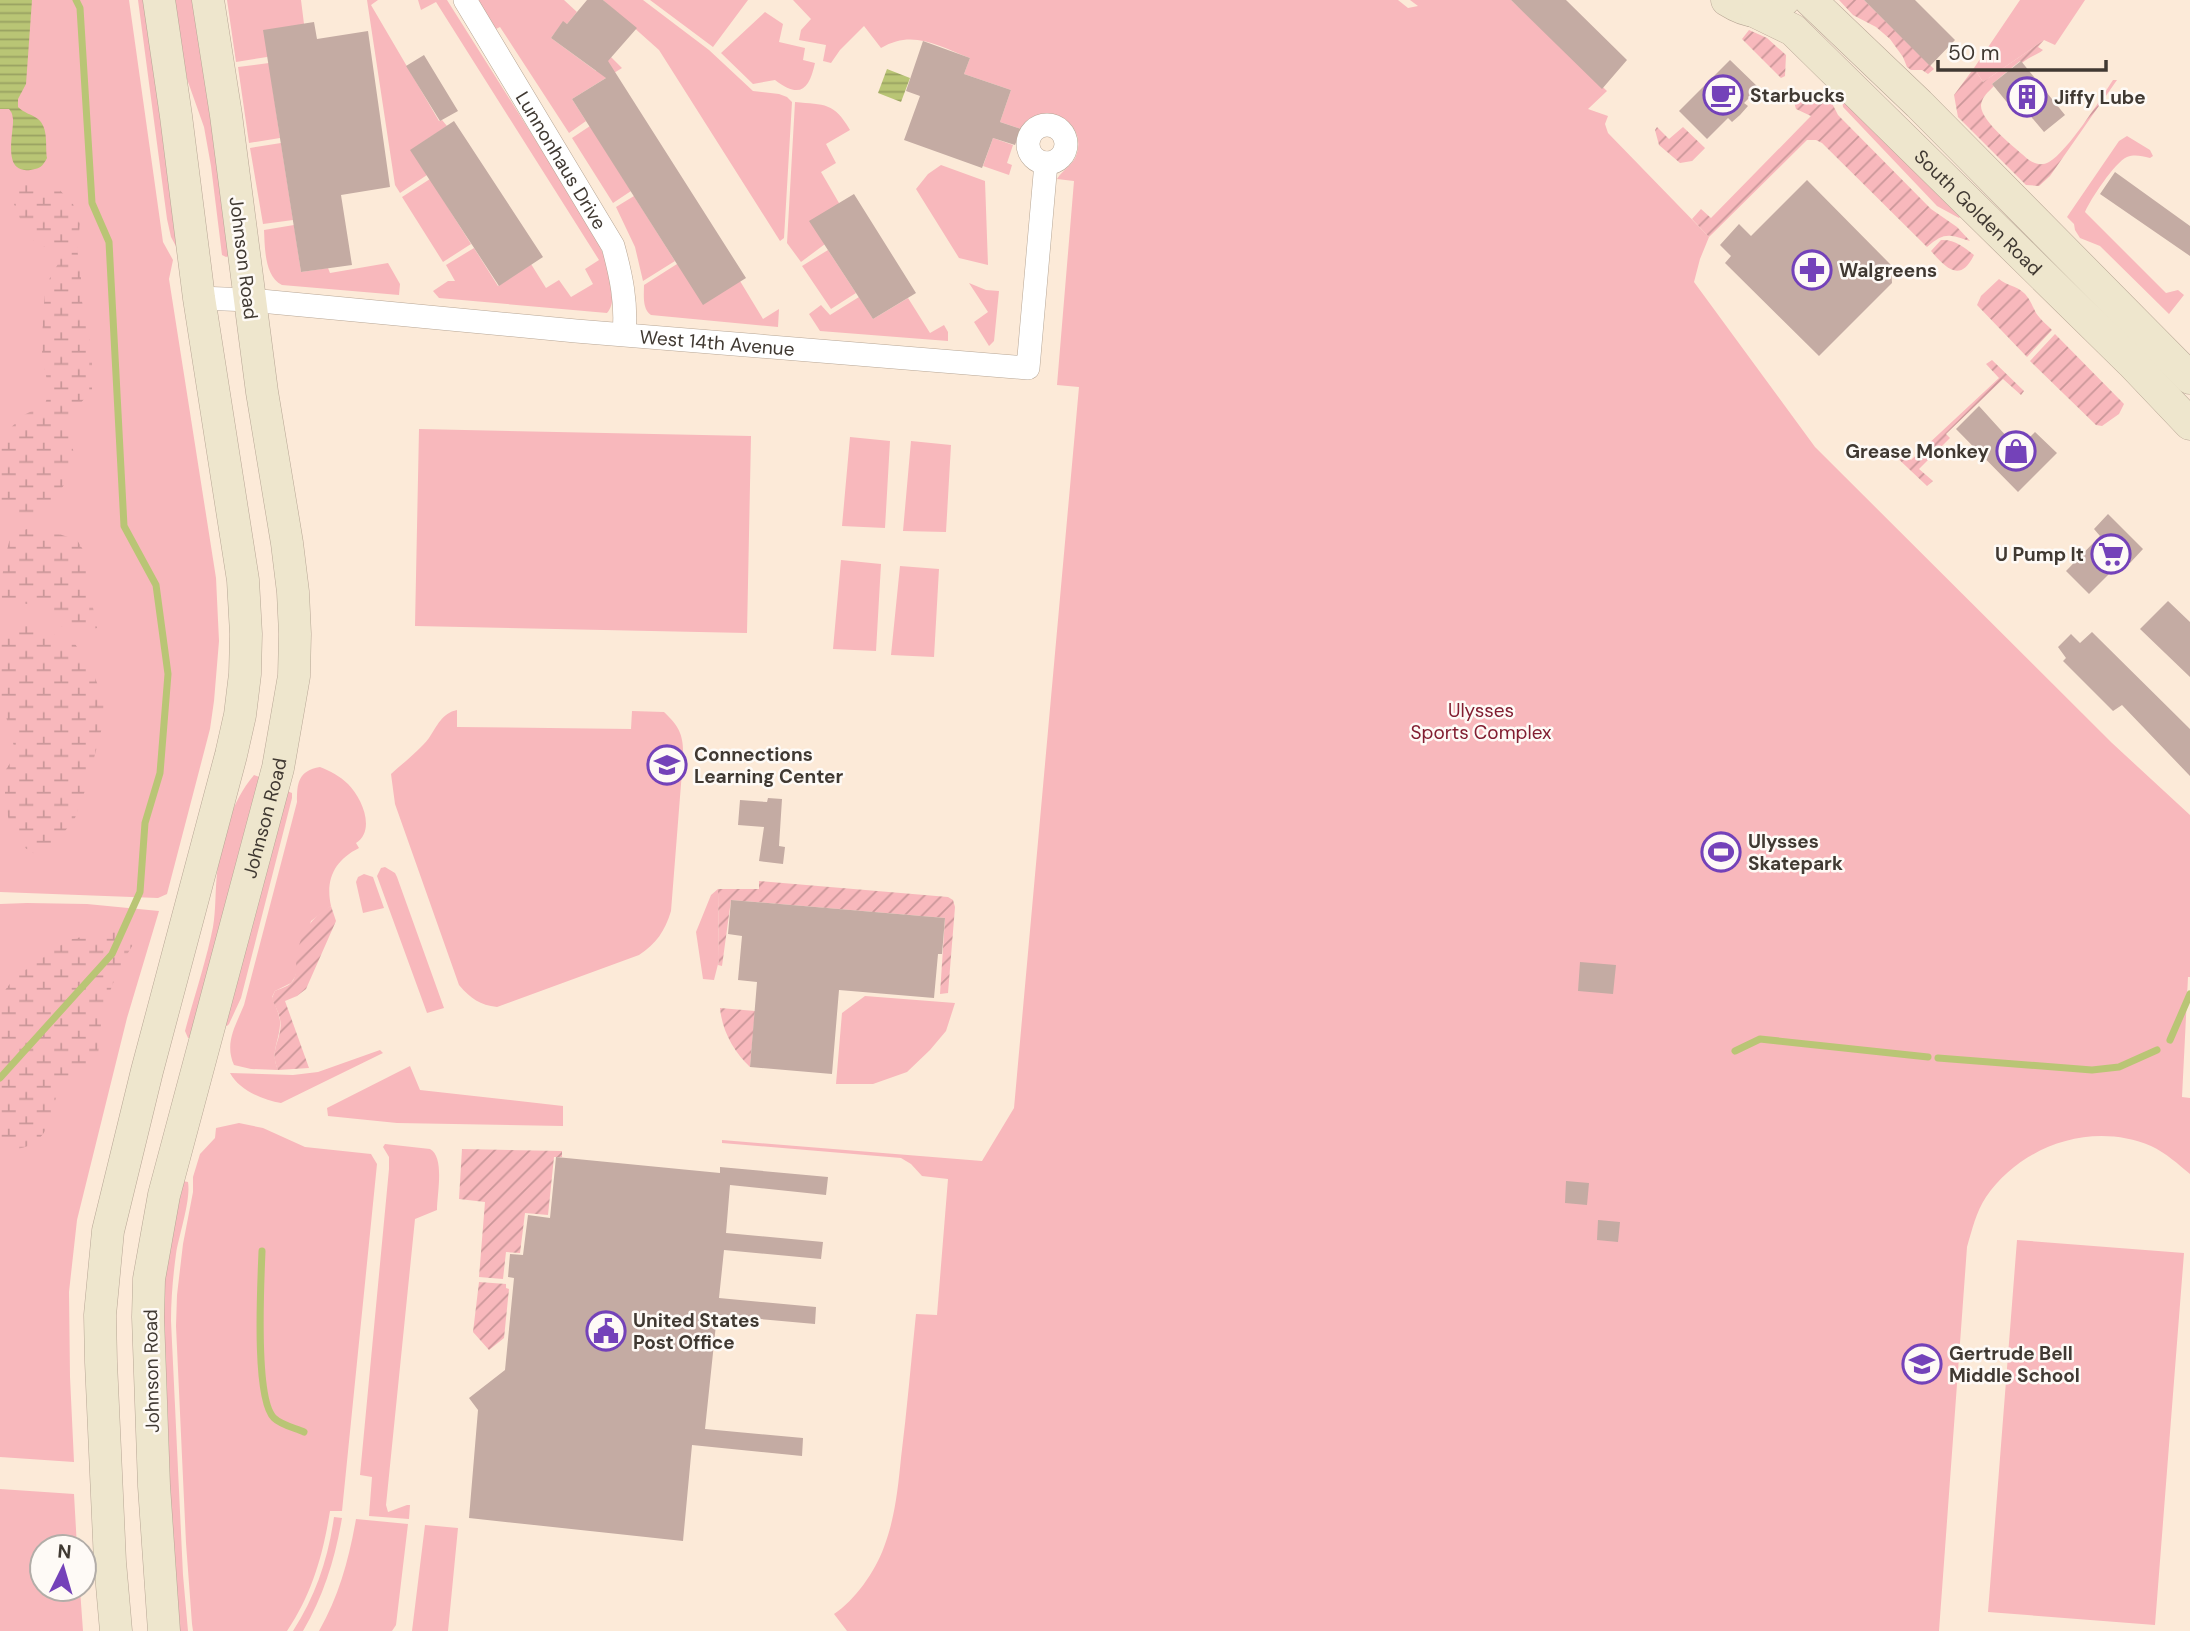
<svg xmlns="http://www.w3.org/2000/svg" width="2190" height="1631" font-family="'DM Sans',sans-serif">
  <style>
    .green { fill: #f8b8bc }
    .wetland { fill: url(#wetland-marsh) }
    .garden { fill: url(#garden-furrows) }
    .water { fill: url(#water-rules) }
    .lines { fill: none; stroke-linecap: round; stroke-linejoin: round }
    .stream { stroke: #b9c575; stroke-width: 7 }
    .building { fill: #c4aba3 }
    .minor-casing { stroke: #b7a695; stroke-width: 24 }
    .secondary-casing { stroke: #b7a695; stroke-width: 33 }
    .minor { stroke: #fff; stroke-width: 23 }
    .secondary { stroke: #eee6cd; stroke-width: 32 }
    .labels { text-anchor: middle; stroke-width: 5; stroke-linejoin: round; paint-order: stroke }
    .poi-label { font-size: 19px; font-weight: bold; fill: #403932; stroke: #fefaf6; text-anchor: start }
    .street-label { font-size: 19px; fill: #403932; stroke: #fefaf6 }
    .park-label { font-size: 19px; fill: #821e31; stroke: #fefaf6 }
  </style>
  <defs>
    <pattern id="wetland-marsh" width="20" height="14" patternUnits="userSpaceOnUse" patternTransform="scale(1.75)"><rect width="20" height="14" fill="#f8b8bc"/><path d="M1 5h8M5 5V1M11 12h8M15 12V8" fill="none" stroke="#ca9799"/></pattern>
    <pattern id="garden-furrows" width="10" height="10" patternUnits="userSpaceOnUse" patternTransform="scale(1.75)"><rect width="10" height="10" fill="#f8b8bc"/><path d="M-1 1l2-2M0 10L10 0M9 11l2-2" fill="none" stroke="#ca9799"/></pattern>
    <pattern id="water-rules" width="6" height="5" patternUnits="userSpaceOnUse" patternTransform="scale(1.75)"><rect width="6" height="5" fill="#b9c575"/><path d="M0 2.5h6" fill="none" stroke="#98a161"/></pattern>
  </defs>
  <rect width="100%" height="100%" fill="#fcead8"/>
  <path class="green" d="M 0,0 L 129,0 L 163,242 L 173,260 L 169,279 L 216,578 L 219,641 L 214,701 L 210,729 L 167,894 L 158,898 L 0,892 Z
    M 138,0 L 145,0 L 178,250 L 171,237 L 167,219 Z
    M 173,0 L 195,0 L 208,89 L 229,256 L 226,257 L 222,255 L 211,166 L 204,127 L 187,79 Z
    M 227,0 L 301,0 L 304,24 L 267,57 L 236,62 Z
    M 367,0 L 378,0 L 371,5 L 439,121 L 442,120 L 447,126 L 411,150 L 427,175 L 400,193 L 395,185 Z
    M 418,0 L 447,0 L 591,228 C 601,246 623,295 607,313 L 439,298 L 433,291 L 448,281 L 455,281 L 446,265 L 474,248 L 498,286 L 531,264 L 546,288 L 559,280 L 571,297 L 593,284 L 585,269 L 599,260 L 436,2 L 421,10 Z
    M 478,0 L 564,0 L 577,12 L 567,24 L 563,22 L 551,38 L 596,71 L 608,54 L 622,68 L 572,99 L 586,121 L 569,133 L 500,27 L 496,29 Z
    M 603,0 L 643,0 L 709,50 L 753,91 L 779,94 L 787,97 L 792,102 L 784,238 L 780,241 L 659,50 Z
    M 650,0 L 748,0 L 713,47 Z
    M 793,0 L 1398,0 L 1408,8 L 1418,6 L 1410,0 L 1511,0 L 1607,91 L 1588,109 L 1608,116 L 1605,124 L 1608,133 L 1709,237 L 1700,259 L 1694,282 L 1815,447 L 2112,743 L 2190,815 L 2190,977 L 2188,977 L 2182,1097 L 2190,1098 L 2190,1174 C 2178,1164 2166,1153 2151,1146 C 2092,1121 2022,1145 1986,1197 C 1976,1212 1972,1230 1967,1247 L 1939,1631 L 847,1631 L 834,1614 C 855,1600 875,1572 884,1547 C 895,1518 898,1488 901,1458 C 907,1410 911,1362 916,1314 L 937,1315 L 948,1179 L 922,1176 L 911,1164 L 901,1158 L 722,1143 L 722,1140 L 982,1161 L 1014,1108 L 1079,387 L 1057,385 L 1074,181 L 1057,179 C 1063,169 1074,165 1077,153 C 1086,121 1046,99 1021,129 L 1000,122 L 1011,90 L 964,74 L 970,58 C 938,46 913,29 881,48 L 864,26 L 840,50 L 831,63 L 823,61 L 826,45 L 799,40 L 801,30 L 811,19 Z
    M 2020,0 L 2085,0 L 2055,45 L 2044,40 L 1983,82 L 1974,68 Z
    M 765,12 L 783,24 L 779,42 L 805,48 L 803,60 L 815,63 C 809,90 800,99 775,80 L 753,84 L 721,53 Z
    M 269,63 L 280,138 L 249,143 L 238,67 Z
    M 1842,99 L 1960,217 L 1959,218 L 1937,206 L 1843,107 Z
    M 795,102 C 825,105 834,102 850,130 L 826,144 L 836,163 L 821,172 L 839,203 L 825,244 L 801,262 L 787,243 Z
    M 590,126 L 631,191 L 613,203 L 572,138 Z
    M 2127,136 L 2150,150 L 2153,156 L 2150,158 C 2141,156 2135,154 2127,157 C 2115,162 2090,200 2085,212 L 2166,293 L 2178,290 L 2184,295 L 2169,314 L 2100,246 L 2080,238 L 2075,230 L 2074,224 L 2067,217 L 2119,141 Z
    M 993,138 L 1013,145 L 1007,163 L 1012,165 L 1009,175 L 983,166 Z
    M 281,143 L 293,220 L 263,224 L 250,148 Z
    M 941,165 L 985,181 L 988,265 L 959,258 L 916,189 L 928,174 Z
    M 430,179 L 471,244 L 443,262 L 402,197 Z
    M 634,196 L 675,261 L 643,281 L 635,247 L 616,207 Z
    M 294,225 L 301,272 L 328,268 L 330,273 L 388,263 L 400,284 L 399,295 L 282,285 C 264,276 265,247 264,230 Z
    M 828,250 L 856,293 L 831,309 L 802,266 Z
    M 677,264 L 740,281 L 763,319 L 779,309 L 778,327 L 651,315 C 642,309 644,295 644,285 Z
    M 969,283 L 986,290 L 999,291 L 994,341 L 989,346 L 974,322 L 988,312 Z
    M 859,297 L 873,319 L 908,298 L 930,333 L 944,325 L 948,332 L 948,341 L 820,331 L 809,314 L 821,305 L 830,315 Z
    M 419,429 L 751,436 L 747,633 L 415,626 Z
    M 850,437 L 890,441 L 885,528 L 842,526 Z
    M 911,441 L 951,445 L 946,532 L 903,531 Z
    M 841,560 L 881,564 L 876,651 L 833,649 Z
    M 900,566 L 939,569 L 934,657 L 891,655 Z
    M 457,710 L 457,727 L 631,729 L 632,711 L 664,712 C 680,727 684,736 683,759 L 671,911 C 665,931 656,944 639,955 L 497,1007 C 480,1005 471,999 459,985 L 395,804 L 391,774 C 403,763 419,751 429,738 C 437,726 442,713 457,710 Z
    M 320,767 C 330,771 340,776 348,784 C 362,798 376,830 356,843 L 359,848 C 335,860 325,879 331,906 L 311,921 L 295,977 L 291,983 L 275,991 L 272,997 C 275,1006 281,1016 280,1025 C 279,1042 270,1052 278,1070 L 251,1069 L 234,1065 C 224,1043 236,1025 244,1005 L 297,802 C 297,783 298,771 320,767 Z
    M 254,775 L 262,778 L 191,1038 L 188,1038 L 185,1031 C 194,997 206,962 213,927 C 216,910 215,892 217,874 C 221,839 231,802 254,775 Z
    M 287,791 L 292,793 L 292,798 L 241,998 L 229,1024 L 227,1026 L 225,1025 Z
    M 385,867 L 395,873 L 397,877 L 444,1008 L 427,1013 L 377,876 L 381,868 Z
    M 364,874 L 373,877 L 384,908 L 363,913 L 356,882 L 358,877 Z
    M 718,889 L 719,960 L 714,980 L 703,979 L 696,932 L 711,895 Z
    M 27,903 L 87,904 L 159,911 L 127,1018 L 77,1220 L 69,1292 L 70,1377 L 74,1462 L 0,1457 L 0,904 Z
    M 865,996 L 955,1003 L 946,1031 L 930,1050 L 907,1072 L 873,1084 L 836,1084 L 842,1013 Z
    M 380,1050 L 383,1053 L 281,1103 C 263,1100 239,1090 230,1073 L 293,1075 L 318,1072 Z
    M 410,1066 L 420,1090 L 563,1106 L 563,1126 L 397,1123 L 328,1116 L 327,1108 Z
    M 239,1123 L 263,1128 L 305,1147 L 371,1154 L 377,1164 L 342,1511 L 330,1511 C 323,1555 312,1594 287,1631 L 193,1631 L 192,1624 L 186,1543 L 176,1326 L 177,1295 L 183,1244 L 193,1192 L 193,1177 L 200,1154 L 215,1138 L 216,1128 Z
    M 385,1144 L 430,1149 C 445,1157 437,1194 437,1210 L 415,1219 L 386,1505 L 388,1512 L 407,1505 L 410,1505 L 409,1519 L 369,1516 L 372,1477 L 360,1475 L 389,1169 L 389,1157 L 383,1147 Z
    M 182,1181 L 188,1182 C 191,1200 179,1235 176,1254 C 173,1276 171,1299 171,1321 L 183,1575 L 188,1631 L 180,1631 L 170,1517 L 162,1291 Z
    M 2017,1240 L 2184,1253 L 2155,1625 L 1988,1612 Z
    M 0,1489 L 74,1494 L 77,1547 L 42,1547 L 42,1589 L 80,1589 L 83,1631 L 0,1631 Z
    M 334,1517 L 342,1518 C 335,1559 324,1595 303,1631 L 293,1631 C 316,1595 328,1559 334,1517 Z
    M 356,1519 L 408,1524 L 396,1625 L 392,1631 L 319,1631 C 339,1596 349,1559 356,1519 Z
    M 425,1525 L 458,1528 L 448,1631 L 412,1631 Z"/>
  <path class="wetland" d="M 52,182 L 73,204 L 80,224 L 77,249 L 81,273 L 81,296 L 92,355 L 92,390 L 72,413 L 68,427 L 75,459 L 69,477 L 49,508 L 32,515 L 9,515 L 0,503 L 0,438 L 24,415 L 45,404 L 47,398 L 49,391 L 42,355 L 43,313 L 46,285 L 59,262 L 56,253 L 34,241 L 25,231 L 14,204 L 13,194 L 18,185 Z
    M 27,529 L 53,532 L 77,540 L 85,553 L 88,582 L 97,628 L 81,631 L 61,626 C 57,620 53,612 47,608 C 41,604 12,603 2,601 C 0,580 5,556 11,535 Z
    M 4,625 L 31,626 L 74,642 L 95,678 L 107,708 L 87,785 L 75,818 L 62,835 L 47,847 L 35,854 L 22,846 L 9,823 L 5,796 L 5,771 L 16,754 L 0,694 L 0,628 Z
    M 109,931 L 133,931 L 135,941 L 118,970 L 102,1013 L 97,1066 C 84,1069 72,1071 62,1081 C 58,1086 57,1095 55,1102 C 48,1136 36,1152 0,1149 L 0,997 L 15,977 L 68,940 Z"/>
  <path class="garden" d="M 1839,0 L 1864,0 L 1934,69 L 1928,74 L 1922,70 L 1911,70 L 1907,67 L 1903,57 L 1890,39 L 1876,27 L 1853,15 Z
    M 1749,30 L 1767,38 L 1786,55 L 1785,76 L 1781,78 L 1742,39 Z
    M 2044,40 L 2038,47 L 2043,50 C 2037,55 2029,57 2022,63 L 2020,61 L 1992,84 L 1994,86 C 1988,92 1982,97 1981,105 C 1980,121 2017,149 2029,160 C 2035,164 2042,166 2049,162 C 2068,151 2100,100 2113,80 L 2117,80 L 2050,176 L 2039,186 L 2026,185 L 1958,117 L 1954,95 L 1974,68 L 1983,82 Z
    M 1794,91 L 1798,94 L 1801,93 L 1803,96 C 1825,90 1828,95 1838,115 L 1931,209 L 1957,227 L 1970,241 C 1949,234 1944,232 1927,247 L 1822,143 L 1816,140 L 1807,140 L 1709,237 L 1692,219 L 1701,209 L 1711,218 L 1811,116 L 1796,109 L 1792,95 Z
    M 1657,127 L 1669,139 L 1683,127 L 1705,148 L 1692,161 L 1680,163 L 1659,145 L 1655,130 Z
    M 1941,240 C 1954,239 1964,247 1974,255 C 1960,284 1945,267 1931,251 Z
    M 1999,279 C 2007,286 2016,285 2024,293 C 2030,299 2032,305 2036,313 C 2040,319 2047,325 2052,330 L 2027,357 L 1977,305 L 1981,296 Z
    M 2055,334 L 2124,404 L 2119,414 L 2102,426 L 2096,425 L 2030,361 Z
    M 1992,360 L 2024,391 L 2021,395 L 2003,379 L 1946,434 L 1950,438 L 1919,469 L 1933,481 L 1927,486 L 1891,452 L 1898,447 L 1911,460 L 1999,378 L 1986,364 Z
    M 759,881 L 948,897 L 953,900 L 955,907 L 948,993 L 940,994 L 945,918 L 731,900 L 722,966 L 718,965 L 719,960 L 718,889 L 759,889 Z
    M 331,906 L 336,921 L 306,989 L 297,996 L 285,1001 L 309,1068 L 278,1070 C 268,1048 284,1038 280,1019 C 279,1012 274,1005 272,998 L 275,991 C 279,989 287,987 291,983 C 298,977 295,965 297,956 C 300,933 312,917 331,906 Z
    M 720,1008 L 755,1011 L 750,1067 C 734,1052 722,1031 720,1008 Z
    M 462,1149 L 562,1151 L 562,1157 L 554,1157 L 548,1215 L 525,1213 L 520,1253 L 506,1252 L 503,1279 L 479,1277 L 485,1202 L 459,1199 Z
    M 479,1282 L 506,1284 L 506,1288 L 509,1289 L 504,1338 L 489,1350 L 473,1332 Z"/>
  <path class="water" d="M 0,0 L 32,0 L 26,84 L 18,99 L 18,107 C 24,113 31,114 38,119 C 49,128 45,146 47,158 C 44,164 41,168 35,169 C 0,178 14,134 13,119 C 12,113 12,113 9,109 L 0,109 Z
    M 887,69 L 910,78 L 901,102 L 878,93 Z"/>
  <g class="lines">
    <path class="stream" d="M 2170,1040 L 2190,994
      M 1735,1051 L 1760,1039 L 1928,1057
      M 1938,1058 L 2092,1070 L 2119,1067 L 2157,1050
      M 0,1078 L 112,954 L 140,892 L 145,823 L 160,773 L 168,674 L 156,585 L 124,526 L 109,242 L 92,203 L 80,8 L 76,0
      M 262,1251 C 261,1281 254,1399 274,1418 C 281,1425 295,1428 304,1432"/>
  </g>
  <path class="building" d="M 587,0 L 603,0 L 637,28 L 608,61 L 746,278 L 703,305 L 572,99 L 606,78 L 551,38 L 563,21 L 567,24 Z
    M 1511,0 L 1566,0 L 1627,60 L 1602,89 Z
    M 1864,0 L 1915,0 L 1955,40 L 1930,66 Z
    M 314,22 L 317,39 L 368,31 L 390,187 L 341,195 L 352,265 L 301,272 L 263,30 Z
    M 923,41 L 970,58 L 964,74 L 1011,90 L 1000,122 L 1021,129 L 1015,145 L 993,138 L 982,168 L 904,140 L 920,96 L 906,91 Z
    M 424,55 L 458,111 L 440,121 L 406,66 Z
    M 1730,60 L 1759,88 L 1744,103 L 1748,106 L 1740,115 L 1732,122 L 1728,118 L 1707,139 L 1679,111 Z
    M 2021,61 L 2065,115 L 2044,132 L 2022,106 L 2015,112 L 1992,84 Z
    M 454,121 L 543,257 L 499,286 L 410,150 Z
    M 2115,172 L 2190,226 L 2190,256 L 2100,194 Z
    M 1807,180 L 1891,265 L 1892,283 L 1819,356 L 1725,263 L 1731,256 L 1720,245 L 1739,224 L 1751,236 Z
    M 854,194 L 916,293 L 873,319 L 809,221 Z
    M 1979,406 L 2018,449 L 2035,432 L 2057,453 L 2018,492 L 1956,429 Z
    M 2108,514 L 2143,549 L 2130,563 L 2124,559 L 2089,594 L 2066,571 L 2100,536 L 2094,529 Z
    M 2168,601 L 2190,622 L 2190,677 L 2140,629 Z
    M 2092,632 L 2190,729 L 2190,776 L 2122,705 L 2113,711 L 2063,661 L 2066,658 L 2058,647 L 2071,634 L 2080,643 Z
    M 768,798 L 782,799 L 779,846 L 785,847 L 783,864 L 759,861 L 764,827 L 738,825 L 740,800 L 767,802 Z
    M 731,900 L 945,918 L 942,954 L 938,954 L 934,998 L 839,990 L 832,1074 L 750,1067 L 757,982 L 738,980 L 742,936 L 728,934 Z
    M 1580,962 L 1616,965 L 1613,994 L 1578,991 Z
    M 556,1157 L 720,1173 L 720,1167 L 828,1177 L 826,1195 L 730,1185 L 726,1233 L 823,1242 L 821,1259 L 724,1250 L 719,1298 L 816,1307 L 815,1324 L 717,1315 L 705,1429 L 803,1438 L 802,1456 L 692,1445 L 683,1541 L 469,1518 L 478,1410 L 469,1398 L 505,1370 L 514,1278 L 508,1277 L 510,1254 L 523,1255 L 528,1215 L 550,1218 Z
    M 1566,1181 L 1589,1183 L 1587,1205 L 1565,1203 Z
    M 1598,1220 L 1620,1222 L 1618,1242 L 1597,1240 Z"/>
  <g class="lines">
    <g class="minor-casing">
      <g id="minor">
        <path id="s1" d="M 465,0 L 613,246 C 621,275 627,303 624,334"/>
        <circle cx="1047" cy="144" r="19"/>
        <path id="s2" d="M 199,298 L 250,300 L 576,331 L 1028,368 L 1046,163"/>
      </g>
    </g>
    <g class="secondary-casing">
      <g id="secondary">
        <path d="M 1727,0 C 1749,14 1762,15 1784,0"/>
        <path d="M 1810,0 L 1919,104 L 2190,378"/>
        <path id="s3" d="M 1756,12 L 1793,30 L 2132,363 L 2190,424"/>
        <path d="M 116,1631 L 110,1562 L 101,1362 L 100,1315 L 108,1231 L 147,1071 L 231,755 L 240,715 L 245,674 L 246,634 L 243,580 L 199,298 L 176,116 L 159,0"/>
        <path id="s4" d="M 164,1631 L 154,1486 L 148,1317 L 149,1279 L 164,1195 L 278,768 L 294,676 L 295,634 L 293,592 L 287,543 L 262,392 L 226,115 L 208,0"/>
      </g>
    </g>
    <use href="#minor" class="minor"/>
    <use href="#secondary" class="secondary"/>
  </g>
  <defs>
    <g id="cafe-ring" transform="scale(2.0125)"><circle r="9.5" fill="#fefaf6" stroke="#7442b9" stroke-width="1.5"/><path d="M-5.5-4.5H6V0H3Q3 3.5 0 3.5H-2.5Q-5.5 3.5-5.5 0ZM3-3.2v2h1.7v-2ZM-6 4.5H4V6H-6Z" fill="#7442b9"/></g>
    <g id="building-ring" transform="scale(2.0125)"><circle r="9.5" fill="#fefaf6" stroke="#7442b9" stroke-width="1.5"/><path d="M-4-6H4V6H1V3H-1V6H-4ZM-2.5-4.3h1.7v1.8h-1.7ZM.8-4.3h1.7v1.8H.8ZM-2.5-1h1.7V.8h-1.7ZM.8-1h1.7V.8H.8Z" fill="#7442b9"/></g>
    <g id="pharmacy-ring" transform="scale(2.0125)"><circle r="9.5" fill="#fefaf6" stroke="#7442b9" stroke-width="1.5"/><path d="M-2-6h4v4h4v4h-4v4h-4v-4h-4v-4h4Z" fill="#7442b9"/></g>
    <g id="shop-ring" transform="scale(2.0125)"><circle r="9.5" fill="#fefaf6" stroke="#7442b9" stroke-width="1.5"/><path d="M-5-2.5h2.3a2.7 3.5 0 0 1 5.4 0H5L5.5 6h-11ZM-1.5-2.5h3a1.5 2.3 0 0 0-3 0Z" fill="#7442b9"/></g>
    <g id="supermarket-ring" transform="scale(2.0125)"><circle r="9.5" fill="#fefaf6" stroke="#7442b9" stroke-width="1.5"/><path d="M-6-5.5h2.5l.6 2H6L4.5 2H-2.5L-4.4-4H-6ZM-1.5 3.2a1.3 1.3 0 1 0 .1 0ZM3 3.2a1.3 1.3 0 1 0 .1 0Z" fill="#7442b9"/></g>
    <g id="school-ring" transform="scale(2.0125)"><circle r="9.5" fill="#fefaf6" stroke="#7442b9" stroke-width="1.5"/><path d="M0-5L7-2L0 1L-7-2ZM-4 1L0 2.5L4 1V4Q0 6-4 4Z" fill="#7442b9"/></g>
    <g id="stadium-ring" transform="scale(2.0125)"><circle r="9.5" fill="#fefaf6" stroke="#7442b9" stroke-width="1.5"/><path d="M0-5a6.5 5 0 1 0 0 10a6.5 5 0 1 0 0-10ZM-3.5-1.8h7v3.6h-7Z" fill="#7442b9"/></g>
    <g id="civic-ring" transform="scale(2.0125)"><circle r="9.5" fill="#fefaf6" stroke="#7442b9" stroke-width="1.5"/><path d="M-.6-6.5H3V-4.5H.6V-3L4-1V1h2V6H-6V1h2V-1L-.6-3ZM-1.2 2.5V6h2.4V2.5Z" fill="#7442b9"/></g>
  </defs>
  <g fill-rule="evenodd">
    <use href="#cafe-ring" x="1723" y="95"/>
    <use href="#building-ring" x="2027" y="97"/>
    <use href="#pharmacy-ring" x="1812" y="270"/>
    <use href="#shop-ring" x="2016" y="451"/>
    <use href="#supermarket-ring" x="2111" y="554"/>
    <use href="#school-ring" x="667" y="765"/>
    <use href="#stadium-ring" x="1721" y="852"/>
    <use href="#civic-ring" x="606" y="1331"/>
    <use href="#school-ring" x="1922" y="1364"/>
  </g>
  <g class="labels">
    <g class="poi-label">
      <text x="1750" y="102">Starbucks</text>
      <text x="2054" y="104">Jiffy Lube</text>
      <text x="1839" y="277">Walgreens</text>
      <text x="1989" y="458" text-anchor="end">Grease Monkey</text>
      <text x="2084" y="561" text-anchor="end">U Pump It</text>
      <text x="694" y="761">Connections<tspan x="694" dy="22">Learning Center</tspan></text>
      <text x="1748" y="848">Ulysses<tspan x="1748" dy="22">Skatepark</tspan></text>
      <text x="633" y="1327">United States<tspan x="633" dy="22">Post Office</tspan></text>
      <text x="1949" y="1360">Gertrude Bell<tspan x="1949" dy="22">Middle School</tspan></text>
    </g>
    <g class="street-label">
      <text dy="7" stroke="none"><textPath href="#s1" startOffset="187">Lunnonhaus Drive</textPath></text>
      <text dy="7" stroke="none"><textPath href="#s3" startOffset="301">South Golden Road</textPath></text>
      <text transform="translate(244 258) rotate(83)" y="7">Johnson Road</text>
      <text dy="7" stroke="none"><textPath href="#s2" startOffset="520">West 14th Avenue</textPath></text>
      <text dy="7" stroke="none"><textPath href="#s4" startOffset="828">Johnson Road</textPath></text>
      <text transform="translate(151 1371) rotate(-91)" y="7">Johnson Road</text>
    </g>
    <g class="park-label">
      <text x="1481" y="717">Ulysses<tspan x="1481" dy="22">Sports Complex</tspan></text>
    </g>
  </g>
  <g transform="translate(63 1568) rotate(5)"><circle r="33" fill="#fefaf6" stroke="#b2ada8" stroke-width="2"/>
  <path d="M0-5L12 26L0 18L-12 26Z" fill="#7442b9"/>
  <text y="-10" font-size="19" font-weight="bold" text-anchor="middle" fill="#403932">N</text>
  </g>
  <path d="M1938 60v10h168v-10" fill="none" stroke="#403932" stroke-width="3.5"/>
  <text x="1948" y="60" font-size="21" fill="#403932" stroke="#fefaf6" stroke-width="5" paint-order="stroke">50 m</text>
</svg>
